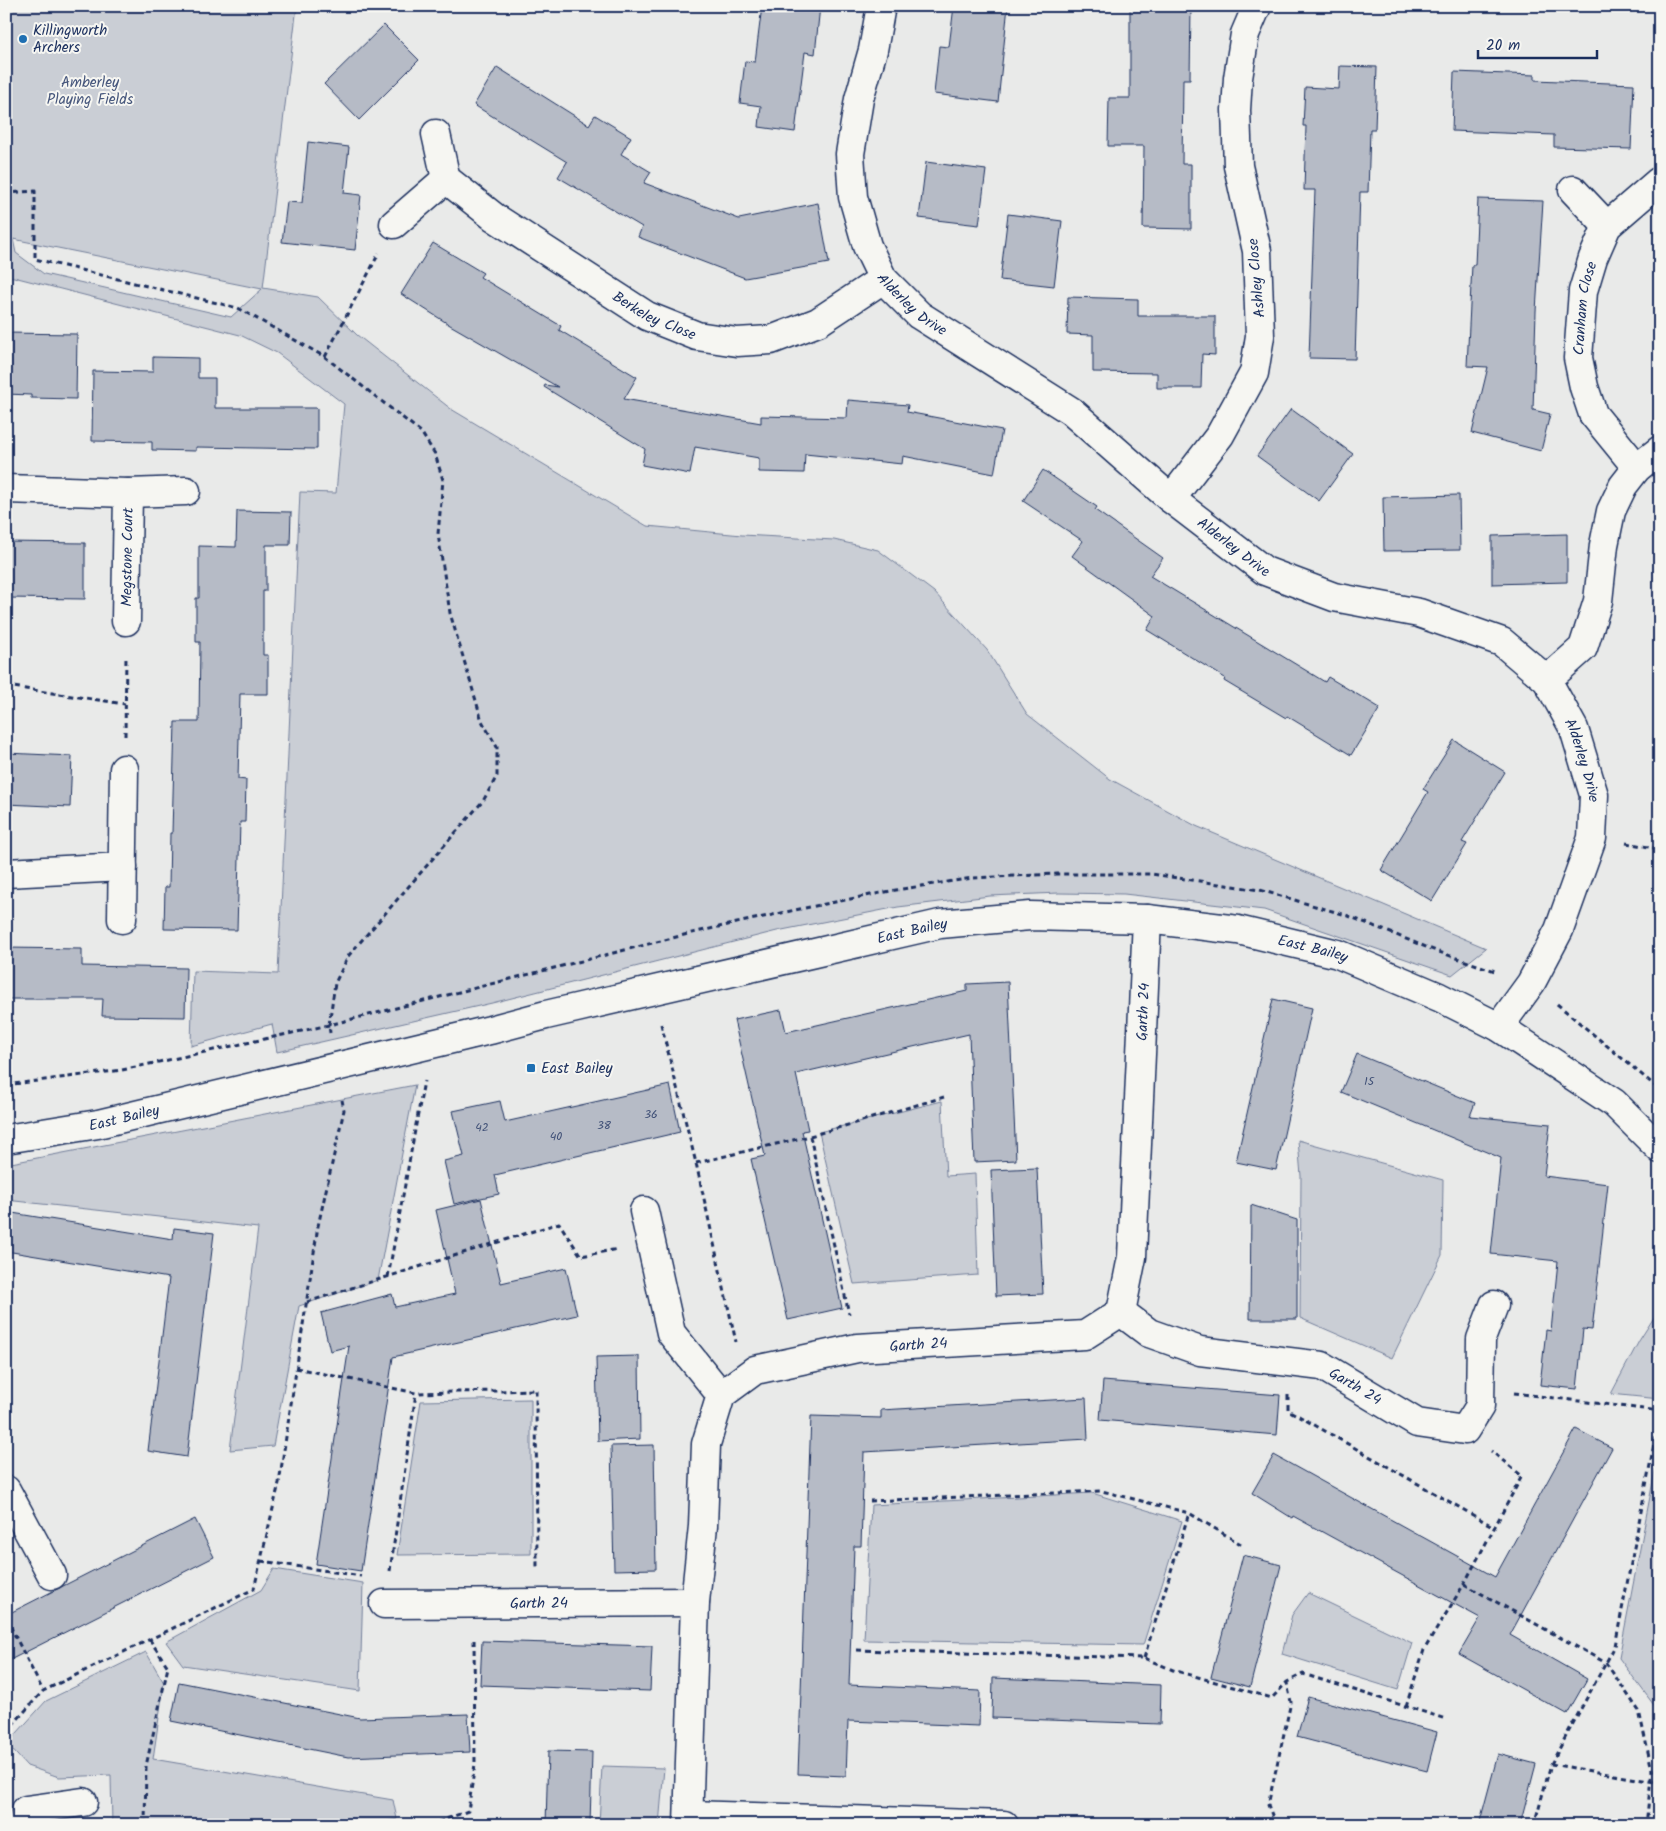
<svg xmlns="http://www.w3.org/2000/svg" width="1666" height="1831" font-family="Kalam,sans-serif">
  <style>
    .green { fill: #caced5; stroke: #727e9a; fill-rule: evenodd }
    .building { fill: #b6bbc6; stroke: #1b2f5e }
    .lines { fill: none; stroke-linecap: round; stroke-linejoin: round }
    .street-casing { stroke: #1b2f5e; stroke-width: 31 }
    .secondary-casing { stroke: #1b2f5e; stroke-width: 31 }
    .path { stroke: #1b2f5e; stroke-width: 3; stroke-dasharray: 5 4; stroke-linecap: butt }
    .street { stroke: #f6f6f2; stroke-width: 28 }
    .secondary { stroke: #f6f6f2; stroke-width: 28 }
    .poi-dot { fill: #1f6fb2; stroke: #f6f6f2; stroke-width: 2 }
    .labels { text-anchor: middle; stroke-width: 4; stroke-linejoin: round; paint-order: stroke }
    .number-label { font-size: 12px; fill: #425278 }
    .poi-label { font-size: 15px; fill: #1b2f5e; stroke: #f6f6f2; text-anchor: start }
    .park-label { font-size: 15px; fill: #47577c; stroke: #f6f6f2 }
    .street-label { font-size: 15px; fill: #1b2f5e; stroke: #f6f6f2 }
  </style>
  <rect width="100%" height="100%" fill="#e9eae9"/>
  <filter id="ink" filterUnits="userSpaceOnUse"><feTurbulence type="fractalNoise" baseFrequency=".02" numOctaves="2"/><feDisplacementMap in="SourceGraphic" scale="10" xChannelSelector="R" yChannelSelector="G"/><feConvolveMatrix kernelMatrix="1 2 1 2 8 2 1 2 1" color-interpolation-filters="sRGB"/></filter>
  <g filter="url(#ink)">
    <path class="green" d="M 6,6 L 297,6 L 263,288 L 318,297 L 357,335 L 451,409 L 647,526 L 742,535 L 834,540 L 878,550 L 934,592 L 987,650 L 1027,714 L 1110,779 L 1196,826 L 1486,948 L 1452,975 L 1264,910 L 1124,894 L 1059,893 L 990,896 L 898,907 L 777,931 L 492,1003 L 277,1052 L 272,1024 L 191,1046 L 193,971 L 278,974 L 300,492 L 336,493 L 344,404 L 277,353 L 240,335 L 6,275 ZM 13,239 L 262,289 L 231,317 L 44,274 L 16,253 Z
      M 415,1085 L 378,1280 L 299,1306 L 273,1446 L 230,1450 L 258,1228 L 6,1200 L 6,1164 Z
      M 942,1101 L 946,1176 L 975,1174 L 978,1275 L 854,1284 L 819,1132 Z
      M 1298,1140 L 1443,1180 L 1442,1255 L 1392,1358 L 1300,1318 L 1301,1176 Z
      M 1660,1308 L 1660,1399 L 1611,1394 L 1639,1341 Z
      M 531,1399 L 531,1554 L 397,1555 L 421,1401 Z
      M 1658,1455 L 1660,1455 L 1660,1726 L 1659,1712 L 1619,1658 Z
      M 1092,1493 L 1182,1521 L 1143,1645 L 864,1640 L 871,1505 Z
      M 274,1569 L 363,1583 L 360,1691 L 183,1665 L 166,1642 L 261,1590 Z
      M 1308,1593 L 1412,1643 L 1398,1690 L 1282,1654 L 1292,1615 Z
      M 146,1652 L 164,1683 L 153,1759 L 393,1800 L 397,1819 L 372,1825 L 112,1825 L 111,1775 L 59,1777 L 27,1766 L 7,1744 L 46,1701 Z
      M 602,1766 L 664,1768 L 659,1825 L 599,1825 Z"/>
    <path class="building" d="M 762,6 L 820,6 L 815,54 L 805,52 L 795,132 L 759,127 L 761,106 L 740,103 L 745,61 L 755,62 Z
      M 954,6 L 1008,6 L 998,102 L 934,94 L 939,46 L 949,47 Z
      M 1130,6 L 1191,6 L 1190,79 L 1183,79 L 1182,164 L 1191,164 L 1191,229 L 1143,228 L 1144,146 L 1108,146 L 1109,98 L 1130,98 Z
      M 384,25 L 419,60 L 359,120 L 324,84 Z
      M 1340,66 L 1377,67 L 1375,129 L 1370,129 L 1368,192 L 1360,192 L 1355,359 L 1309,358 L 1315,190 L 1304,190 L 1306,126 L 1303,126 L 1305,87 L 1339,89 Z
      M 497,67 L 589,125 L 595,115 L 631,137 L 621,154 L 651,172 L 644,183 L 739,219 L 818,203 L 829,263 L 745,278 L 638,237 L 642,227 L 558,177 L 567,162 L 474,105 Z
      M 1454,72 L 1535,75 L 1535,80 L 1634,84 L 1631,149 L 1554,147 L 1554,135 L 1452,131 Z
      M 308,142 L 349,147 L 344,193 L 361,195 L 355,250 L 282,242 L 287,202 L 302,203 Z
      M 926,162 L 986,170 L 979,225 L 919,218 Z
      M 1478,199 L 1543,201 L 1536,311 L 1533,410 L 1550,414 L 1541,451 L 1472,433 L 1488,367 L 1467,366 L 1472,265 L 1475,265 Z
      M 1008,214 L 1062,221 L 1054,286 L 1000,280 Z
      M 433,243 L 483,273 L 480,277 L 561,326 L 559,330 L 637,377 L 624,399 L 761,423 L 761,416 L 847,418 L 848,400 L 908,405 L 907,412 L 1002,430 L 994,474 L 903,456 L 902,464 L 805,454 L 804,473 L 759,472 L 759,458 L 695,447 L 690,474 L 642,465 L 645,449 L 544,387 L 545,385 L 558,387 L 450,325 L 401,294 Z
      M 1068,297 L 1138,299 L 1138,316 L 1215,316 L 1215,355 L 1202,354 L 1201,388 L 1157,388 L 1157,373 L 1093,372 L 1093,335 L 1067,334 Z
      M 6,333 L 77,334 L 76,399 L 31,398 L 31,395 L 6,394 Z
      M 153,357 L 198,358 L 198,378 L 215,378 L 215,408 L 317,408 L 317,449 L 196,447 L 196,451 L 152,450 L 152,442 L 92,441 L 93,371 L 153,372 Z
      M 1291,409 L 1353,454 L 1319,501 L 1257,456 Z
      M 1043,470 L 1097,507 L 1095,510 L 1163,558 L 1150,576 L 1325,682 L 1328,677 L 1380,708 L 1351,755 L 1287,716 L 1286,718 L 1224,681 L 1225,678 L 1147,630 L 1155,616 L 1072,556 L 1083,541 L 1023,501 Z
      M 1459,495 L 1460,550 L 1384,551 L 1383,497 Z
      M 237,511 L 291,512 L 290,545 L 266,545 L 266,591 L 263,591 L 263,655 L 268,655 L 268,694 L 240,694 L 238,779 L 246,780 L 245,822 L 240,822 L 237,930 L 164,929 L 165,887 L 169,887 L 170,833 L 172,833 L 175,722 L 199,722 L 200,642 L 196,642 L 196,598 L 199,598 L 199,546 L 236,547 Z
      M 1567,534 L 1567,582 L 1492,584 L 1492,536 Z
      M 6,542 L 85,543 L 85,599 L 6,598 Z
      M 1454,740 L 1505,772 L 1462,842 L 1467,844 L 1432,901 L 1381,870 L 1428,792 L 1423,789 Z
      M 6,753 L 72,756 L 70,807 L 6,804 Z
      M 6,948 L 82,949 L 82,966 L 186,968 L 185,1017 L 102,1016 L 103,999 L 6,999 Z
      M 1008,982 L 1016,1160 L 974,1162 L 969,1034 L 796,1074 L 808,1130 L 802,1131 L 842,1308 L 788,1320 L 751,1159 L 765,1156 L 734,1020 L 781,1010 L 786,1032 L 967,991 L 967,984 Z
      M 1273,999 L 1312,1008 L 1276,1170 L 1236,1162 Z
      M 1357,1054 L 1475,1103 L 1470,1116 L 1550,1124 L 1544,1176 L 1608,1184 L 1592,1330 L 1583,1329 L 1577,1389 L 1540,1385 L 1546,1330 L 1551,1331 L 1558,1261 L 1491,1254 L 1501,1158 L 1341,1092 Z
      M 670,1085 L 680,1132 L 495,1175 L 499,1194 L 454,1204 L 444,1161 L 464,1156 L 453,1111 L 500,1101 L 505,1122 Z
      M 1037,1168 L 1043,1294 L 996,1296 L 991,1170 Z
      M 481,1199 L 501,1283 L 566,1268 L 577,1315 L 393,1357 L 361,1571 L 316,1564 L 349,1346 L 330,1351 L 321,1313 L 392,1294 L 395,1307 L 455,1294 L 436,1210 Z
      M 1251,1205 L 1297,1220 L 1297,1319 L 1250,1319 Z
      M 6,1212 L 173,1239 L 174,1228 L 214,1233 L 187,1457 L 148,1451 L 169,1278 L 6,1251 Z
      M 639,1356 L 640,1439 L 598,1441 L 596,1357 Z
      M 1103,1381 L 1280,1395 L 1277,1435 L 1100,1420 Z
      M 1086,1398 L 1088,1439 L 864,1452 L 861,1546 L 854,1546 L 849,1685 L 980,1691 L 979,1726 L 848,1721 L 846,1776 L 798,1774 L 811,1416 L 881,1418 L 881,1410 Z
      M 1576,1429 L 1612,1448 L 1510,1635 L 1587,1679 L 1567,1714 L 1459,1654 L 1480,1618 L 1293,1516 L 1292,1518 L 1252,1493 L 1274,1455 L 1495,1577 Z
      M 654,1445 L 656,1569 L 614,1570 L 611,1446 Z
      M 195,1519 L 214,1557 L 6,1662 L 6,1615 Z
      M 1243,1555 L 1281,1565 L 1250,1687 L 1211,1677 Z
      M 482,1641 L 652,1646 L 650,1691 L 480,1685 Z
      M 993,1678 L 1161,1685 L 1160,1724 L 992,1718 Z
      M 179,1682 L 360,1718 L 468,1714 L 470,1752 L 348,1757 L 171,1721 Z
      M 1308,1697 L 1437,1732 L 1427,1771 L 1297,1737 Z
      M 548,1751 L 592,1752 L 590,1825 L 546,1825 Z
      M 1498,1754 L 1536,1764 L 1520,1825 L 1479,1825 Z"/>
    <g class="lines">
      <g class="street-casing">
        <g id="street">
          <path id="s1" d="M 881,6 L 873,50 L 859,99 L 850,154 L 853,197 L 867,246 L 883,279 L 919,315 L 1071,411 L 1171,499 L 1265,571 L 1334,597 L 1419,613 L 1502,642 L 1547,680 L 1574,729 L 1594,795 L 1592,838 L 1559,930 L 1531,983 L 1499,1027"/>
          <path id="s2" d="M 436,134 L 446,179 L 494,217 L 647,316 L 697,336 L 737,342 L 771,340 L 818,322 L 883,279"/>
          <path d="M 1573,190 L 1607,226"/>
          <path d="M 394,224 L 446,179"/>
          <path id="s3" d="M 1637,468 L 1593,414 L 1584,387 L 1578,358 L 1583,291 L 1593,258 L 1607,226 L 1658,182"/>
          <path d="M 6,489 L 128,493 L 186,491"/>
          <path d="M 1171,499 L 1220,435 L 1254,373 L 1260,336 L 1257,251 L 1238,166 L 1236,110 L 1238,78 L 1245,34 L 1257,6"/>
          <path id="s4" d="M 126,621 L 128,493"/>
          <path d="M 1547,680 L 1583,648 L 1598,601 L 1604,545 L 1611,511 L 1623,486 L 1637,468 L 1660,450"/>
          <path d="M 6,873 L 123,867"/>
          <path d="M 122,919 L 124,769"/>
          <path d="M 644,1211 L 671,1333 L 721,1395"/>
          <path id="s5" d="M 1121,1312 L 1149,1333 L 1200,1351 L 1322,1366 L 1417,1423 L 1465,1430 L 1480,1406 L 1481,1339 L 1494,1305"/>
          <path d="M 6,1490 L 52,1575"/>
          <path id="s6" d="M 384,1604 L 695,1602"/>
          <path d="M 689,1815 L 1004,1825"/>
          <path d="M 22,1825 L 26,1810 L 83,1802"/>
          <path id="s7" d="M 688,1825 L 695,1602 L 703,1526 L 706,1444 L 721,1395 L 755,1370 L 857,1348 L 1085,1335 L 1121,1312 L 1132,1257 L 1147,919"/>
        </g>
      </g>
      <g class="secondary-casing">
        <g id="secondary">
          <path id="s8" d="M 6,1139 L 98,1124 L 490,1030 L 546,1015 L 940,924 L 1030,916 L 1147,919 L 1238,930 L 1338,954 L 1439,997 L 1499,1027 L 1614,1103 L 1660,1149"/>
        </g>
      </g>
      <path class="path" d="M 6,193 L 35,191 L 35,259 L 238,308 L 325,357 L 421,432 L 435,454 L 443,480 L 438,534 L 450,613 L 482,721 L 497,747 L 497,776 L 483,801 L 349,955 L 335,983 L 329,1025 L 330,1033
        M 325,357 L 379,253
        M 6,686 L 125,704
        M 125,736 L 126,655
        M 1626,843 L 1660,849
        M 1557,1004 L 1660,1090
        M 661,1024 L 696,1163 L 736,1342
        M 6,1085 L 122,1070 L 329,1025 L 692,933 L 795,910 L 896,890 L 973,878 L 1057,874 L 1151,874 L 1260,890 L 1346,915 L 1436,951 L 1498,972
        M 810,1136 L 849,1314
        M 696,1163 L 810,1136 L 944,1097
        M 388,1277 L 424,1081
        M 307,1302 L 559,1223 L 581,1256 L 618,1249
        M 296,1368 L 416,1393 L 536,1390 L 537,1569
        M 1514,1393 L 1660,1411
        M 1288,1395 L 1288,1410 L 1494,1527
        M 1654,1444 L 1660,1445
        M 870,1501 L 1102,1491 L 1189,1513 L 1244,1546
        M 261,1561 L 361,1576
        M 390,1571 L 416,1393
        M 1464,1584 L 1606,1663 L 1639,1711 L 1652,1770 L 1646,1825
        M 6,1618 L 43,1691
        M 857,1650 L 1144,1658 L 1173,1670 L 1272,1698 L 1287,1682 L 1303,1674 L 1446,1719
        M 1144,1658 L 1189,1513
        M 1406,1706 L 1424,1650 L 1464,1584 L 1522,1476 L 1491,1451
        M 6,1732 L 43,1691 L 254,1589 L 279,1483 L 318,1226 L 344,1110 L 342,1100
        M 1551,1764 L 1660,1783
        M 145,1825 L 146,1766 L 168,1667 L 150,1640
        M 430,1825 L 468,1811 L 475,1764 L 474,1637
        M 1276,1825 L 1268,1805 L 1291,1702 L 1287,1683
        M 1534,1825 L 1551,1764 L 1615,1646 L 1660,1413"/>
      <use href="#street" class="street"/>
      <use href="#secondary" class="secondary"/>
    </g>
  </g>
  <g class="poi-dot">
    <circle cx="23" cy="39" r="5"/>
    <rect x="526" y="1063" width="10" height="10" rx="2.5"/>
  </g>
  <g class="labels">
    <g class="number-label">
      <text x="1369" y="1085">15</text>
      <text x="651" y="1118">36</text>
      <text x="604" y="1129">38</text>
      <text x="482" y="1131">42</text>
      <text x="556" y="1140">40</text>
    </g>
    <g class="poi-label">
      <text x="33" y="35">Killingworth<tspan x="33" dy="17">Archers</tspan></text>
      <text x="541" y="1073">East Bailey</text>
    </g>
    <g class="park-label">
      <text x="90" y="87">Amberley<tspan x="90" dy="17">Playing Fields</tspan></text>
    </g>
    <g class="street-label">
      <text transform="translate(1256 278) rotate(-95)" y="5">Ashley Close</text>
      <text dy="5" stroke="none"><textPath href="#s1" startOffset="321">Alderley Drive</textPath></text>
      <text dy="5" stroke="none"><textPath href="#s3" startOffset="178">Cranham Close</textPath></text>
      <text dy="5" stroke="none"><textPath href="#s2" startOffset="296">Berkeley Close</textPath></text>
      <text dy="5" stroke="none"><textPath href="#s1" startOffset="725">Alderley Drive</textPath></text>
      <text dy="5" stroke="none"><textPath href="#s4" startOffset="64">Megstone Court</textPath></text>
      <text dy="5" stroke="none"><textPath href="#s1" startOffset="1160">Alderley Drive</textPath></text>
      <text dy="5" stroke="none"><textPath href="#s8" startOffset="930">East Bailey</textPath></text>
      <text dy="5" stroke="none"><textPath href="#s8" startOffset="1335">East Bailey</textPath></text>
      <text dy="5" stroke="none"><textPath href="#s7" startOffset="1152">Garth 24</textPath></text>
      <text dy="5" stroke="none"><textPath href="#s8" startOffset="120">East Bailey</textPath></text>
      <text dy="5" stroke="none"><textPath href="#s7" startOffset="641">Garth 24</textPath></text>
      <text dy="5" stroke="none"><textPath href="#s5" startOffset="251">Garth 24</textPath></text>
      <text dy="5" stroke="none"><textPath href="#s6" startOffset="155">Garth 24</textPath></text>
    </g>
  </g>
  <rect width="1666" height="1831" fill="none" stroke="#f6f6f2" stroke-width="25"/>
  <rect x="12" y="12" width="1641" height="1806" fill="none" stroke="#1b2f5e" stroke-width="2" filter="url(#ink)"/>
  <path d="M1478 50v8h119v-8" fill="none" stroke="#1b2f5e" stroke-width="2.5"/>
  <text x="1486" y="50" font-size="15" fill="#1b2f5e" stroke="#f6f6f2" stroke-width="4" paint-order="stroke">20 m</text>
</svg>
